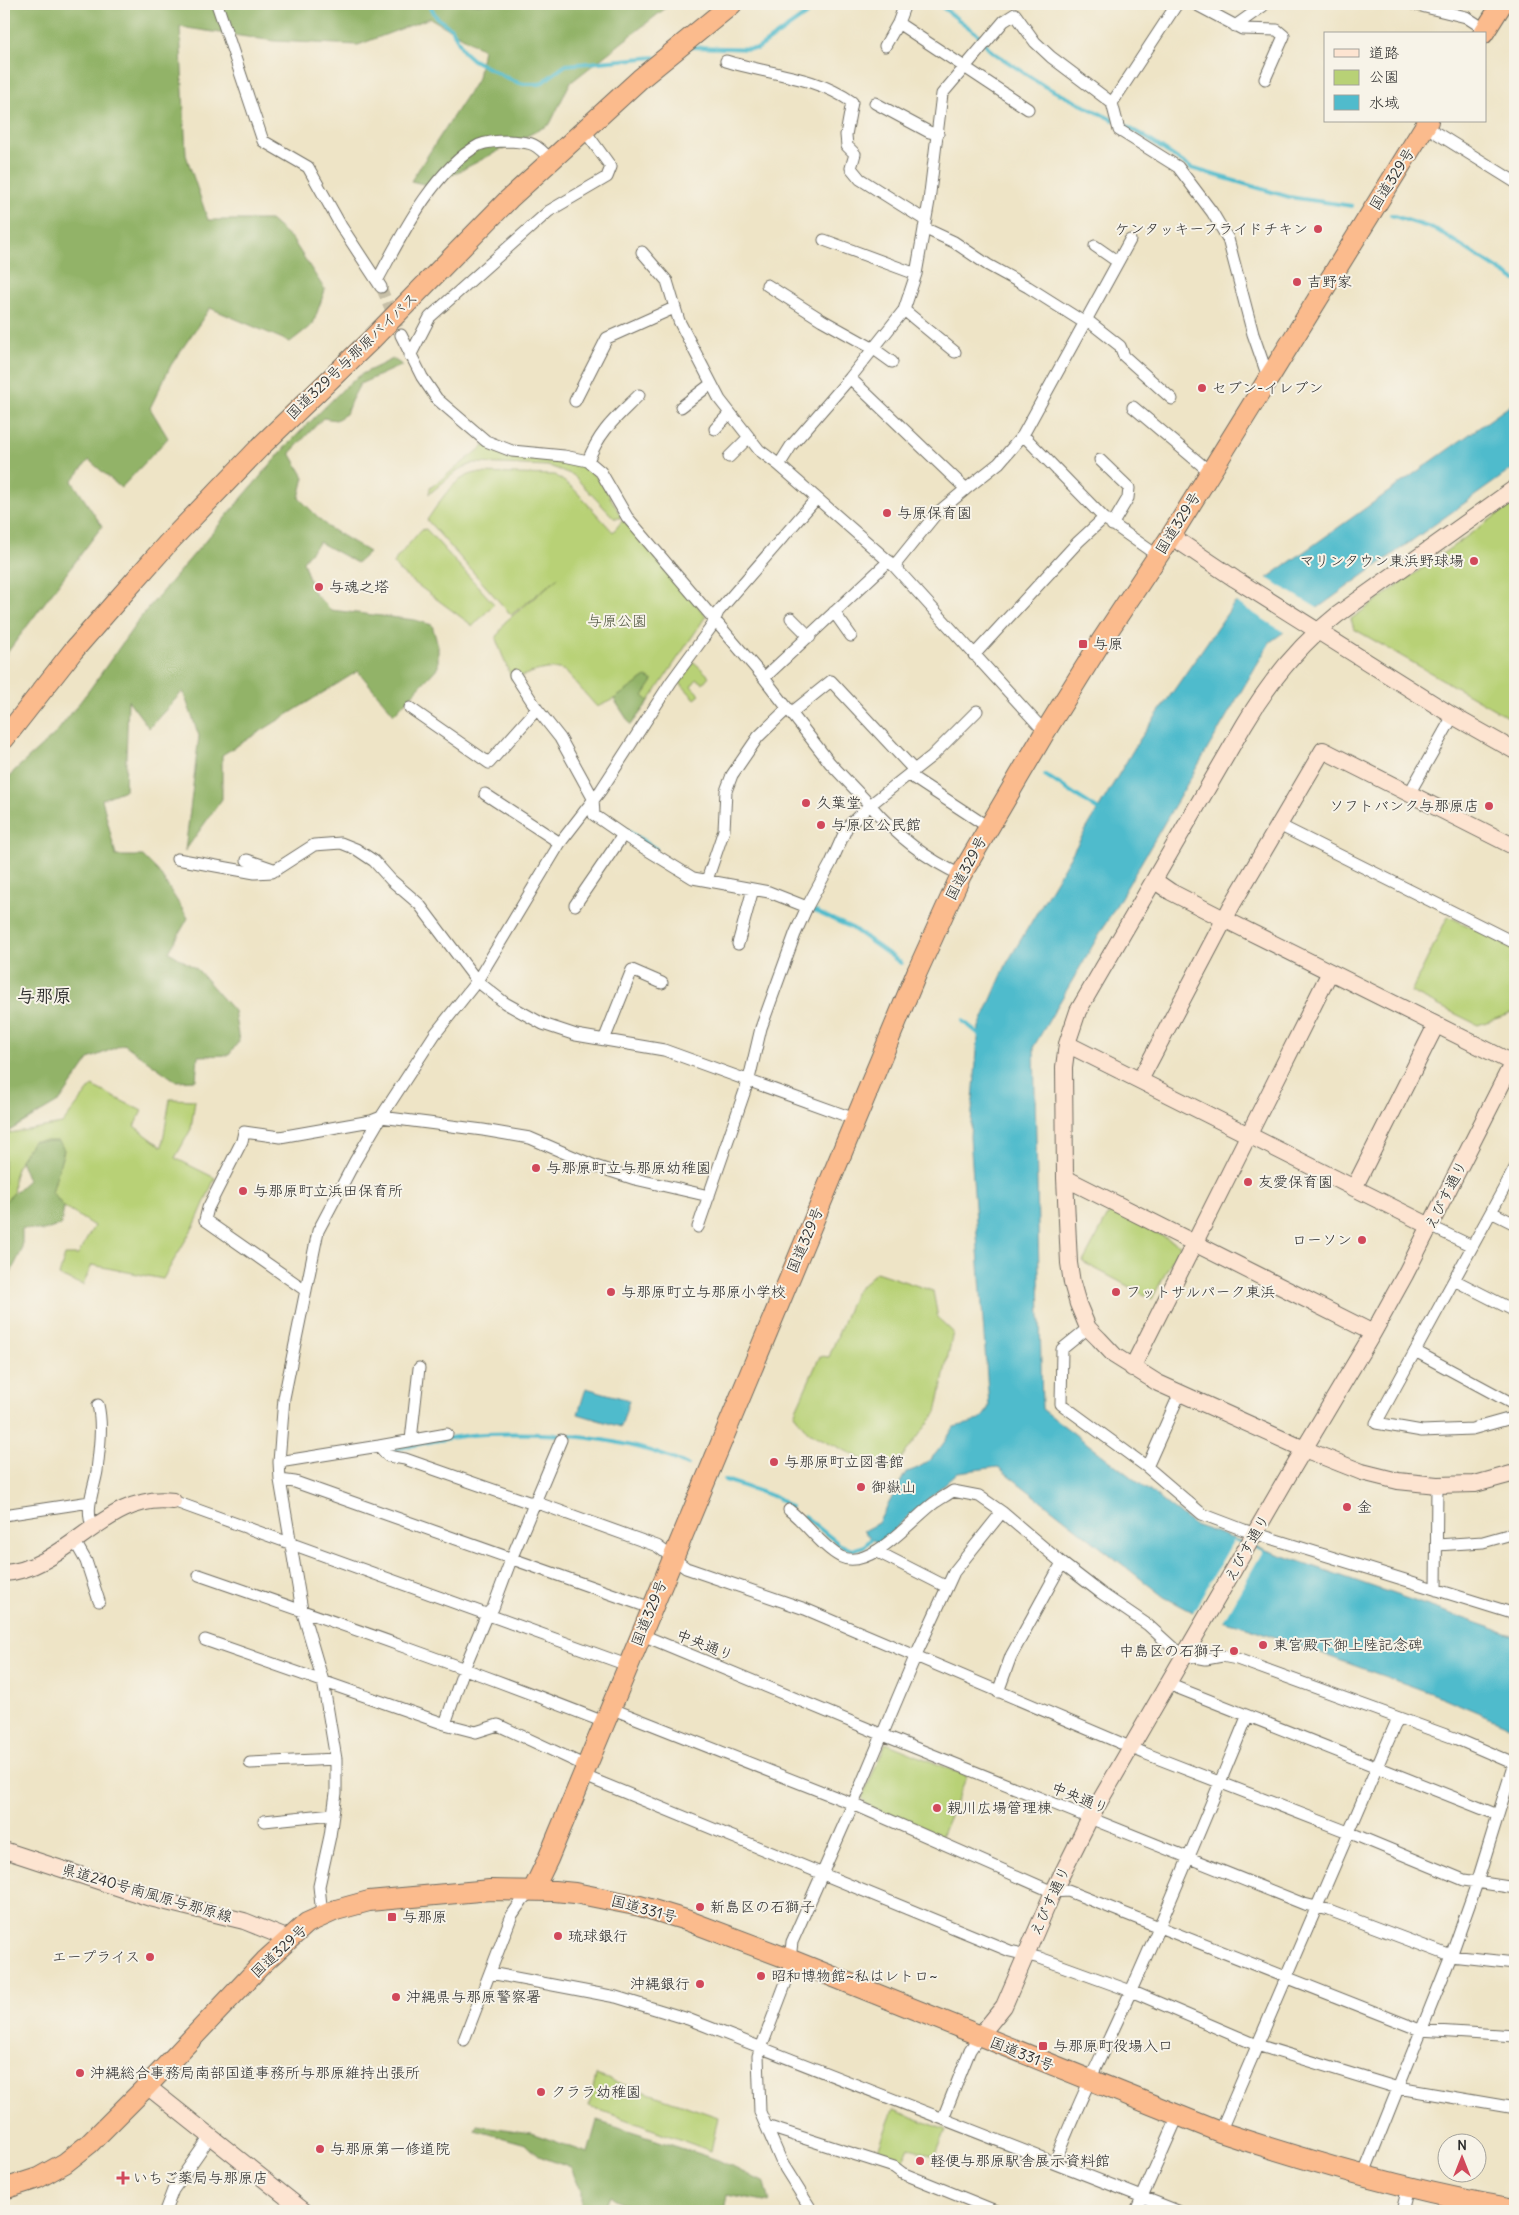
<svg xmlns="http://www.w3.org/2000/svg" width="1519" height="2215" font-family="Delius,'Klee One',sans-serif">
  <style>
    .green { fill: #b8d176; stroke: #727e50 }
    .forest { fill: #92b367; stroke: #5e6f49 }
    .water { fill: #50bbcc; stroke: #3e737c }
    .pier { fill: #eee4c6 }
    .lines { fill: none; stroke-linecap: round; stroke-linejoin: round }
    .stream { stroke: #50bbcc; stroke-width: 4 }
    .street-tunnel { stroke: #c7bfa7; stroke-width: 11; stroke-dasharray: 11 5.5; stroke-linecap: butt }
    .street-casing { stroke: #6f6c61; stroke-width: 13 }
    .secondary-casing { stroke: #6f6c61; stroke-width: 18 }
    .highway-casing { stroke: #6f6c61; stroke-width: 22 }
    .street { stroke: #fff; stroke-width: 11 }
    .secondary { stroke: #fde4d1; stroke-width: 16 }
    .highway { stroke: #fbbb8d; stroke-width: 20 }
    .poi-dot { fill: #d1495b; stroke: #f7f3e8; stroke-width: 2 }
    .labels { text-anchor: middle; stroke-width: 4; stroke-linejoin: round; paint-order: stroke }
    .street-label { font-size: 15px; fill: #2b2b2b; stroke: #f7f3e8 }
    .poi-label { font-size: 15px; fill: #2b2b2b; stroke: #f7f3e8; text-anchor: start }
    .park-label { font-size: 15px; fill: #4e543e; stroke: #f7f3e8 }
    .quarter-label { font-size: 18px; font-weight: bold; fill: #2b2b2b; stroke: #f7f3e8 }
  </style>
  <rect width="100%" height="100%" fill="#f7f3e8"/>
  <filter id="ink" filterUnits="userSpaceOnUse"><feTurbulence type="fractalNoise" baseFrequency=".02" numOctaves="2"/><feDisplacementMap in="SourceGraphic" scale="10" xChannelSelector="R" yChannelSelector="G"/><feConvolveMatrix kernelMatrix="1 2 1 2 8 2 1 2 1" color-interpolation-filters="sRGB"/></filter>
  <filter id="wash" filterUnits="userSpaceOnUse"><feTurbulence type="fractalNoise" baseFrequency=".0096" numOctaves="4" result="noise"/><feDisplacementMap in="SourceGraphic" scale="20" xChannelSelector="R" yChannelSelector="G"/><feGaussianBlur stdDeviation="1.12" result="paint"/><feColorMatrix in="noise" values="0 0 0 0 0 0 0 0 0 0 0 0 0 0 0 0 0 1.4 0 .05"/><feComposite in="paint" operator="in"/></filter>
  <g filter="url(#wash)">
    <rect width="100%" height="100%" fill="#eee4c6"/>
    <path class="green" d="M 484,446 L 579,464 C 601,475 609,496 621,516 L 620,518 L 614,518 L 573,475 L 549,466 L 474,463 L 458,470 L 429,494 L 430,488 Z
      M 476,473 L 555,475 L 573,488 L 613,532 L 623,520 L 706,616 L 649,701 L 631,725 L 614,699 L 597,707 L 565,671 C 550,664 527,674 512,680 L 496,639 L 505,622 L 559,577 L 511,615 L 427,520 C 440,502 452,478 476,473 Z
      M 1515,502 L 1515,721 L 1354,629 L 1351,619 Z
      M 426,529 L 494,604 L 473,626 L 400,572 L 394,564 L 396,559 L 421,530 Z
      M 694,662 L 709,676 L 703,683 L 697,679 L 691,686 L 700,695 L 695,699 L 679,682 Z
      M 1448,916 L 1515,949 L 1515,1012 L 1478,1025 L 1411,992 Z
      M 92,1086 L 142,1111 L 134,1126 L 162,1147 L 170,1099 L 195,1100 L 191,1129 L 175,1158 L 215,1178 L 195,1224 L 163,1279 L 92,1265 L 83,1285 L 59,1276 L 65,1255 L 78,1255 L 94,1226 L 64,1207 L 52,1192 L 64,1150 L 20,1160 L 14,1177 L 12,1231 L 4,1232 L 4,1134 L 62,1124 Z
      M 1111,1210 L 1180,1245 L 1152,1299 L 1083,1262 Z
      M 876,1272 L 933,1291 L 938,1318 L 953,1332 L 936,1413 L 890,1473 L 808,1432 L 794,1414 L 820,1356 L 829,1357 L 855,1292 Z
      M 886,1743 L 967,1776 L 941,1837 L 867,1805 L 862,1798 Z
      M 596,2075 L 718,2117 L 711,2151 L 589,2106 Z
      M 893,2110 L 946,2130 L 935,2157 L 909,2147 L 901,2165 L 876,2155 Z"/>
    <path class="forest" d="M 4,4 L 671,4 L 570,83 L 550,124 L 431,186 L 411,181 L 478,78 L 483,49 L 430,18 L 358,45 L 274,41 L 180,27 L 186,155 L 208,220 L 270,220 L 292,239 L 325,290 L 313,324 L 290,342 L 210,308 L 171,365 L 150,408 L 168,438 L 121,488 L 89,460 L 72,481 L 102,526 L 4,657 Z
      M 393,359 L 402,365 L 360,384 L 351,401 L 346,414 L 336,420 L 323,418 L 290,453 L 304,477 L 299,498 L 329,528 L 369,552 L 357,563 L 319,542 L 303,561 L 313,592 L 331,610 L 415,620 L 432,625 L 438,646 L 438,667 L 394,714 L 358,671 L 222,755 L 222,799 L 185,851 L 199,736 L 183,691 L 149,728 L 128,700 L 125,790 L 102,799 L 116,856 L 143,856 L 158,871 L 188,918 L 169,952 L 197,969 L 234,1011 L 239,1041 L 229,1055 L 198,1056 L 196,1080 L 176,1081 L 124,1044 L 89,1059 L 60,1101 L 4,1134 L 4,785 L 14,771 L 56,733 L 90,689 L 143,614 L 288,444 L 345,387 L 362,374 Z
      M 646,677 L 653,681 L 643,696 L 649,701 L 631,725 L 614,699 Z
      M 33,1141 L 59,1141 L 64,1150 L 52,1192 L 64,1207 L 61,1225 L 43,1231 L 22,1228 L 22,1250 L 4,1286 L 4,1202 L 28,1180 L 20,1160 Z
      M 597,2121 L 718,2160 L 765,2183 L 770,2202 L 727,2194 L 724,2211 L 638,2211 L 610,2196 L 604,2211 L 581,2211 L 581,2191 L 571,2168 L 539,2156 L 526,2144 L 475,2130 L 477,2125 L 531,2133 L 588,2153 Z"/>
    <path class="water" d="M 1515,402 L 1515,467 L 1270,642 L 1034,1046 L 1042,1409 L 1194,1525 L 1515,1636 L 1515,1728 L 1442,1697 L 1244,1626 L 1193,1612 L 1164,1597 L 998,1467 L 958,1472 L 878,1544 L 863,1531 L 878,1523 L 906,1472 C 930,1467 942,1446 954,1427 C 970,1423 983,1423 989,1406 L 970,1136 L 979,1027 L 1007,963 L 1138,742 L 1233,605 L 1270,576 Z
      M 586,1388 L 629,1400 L 621,1427 L 578,1414 Z"/>
    <path class="pier" d="M 1265,577 L 1319,609 L 1285,633 L 1234,601 Z
      M 1233,1541 L 1263,1551 L 1222,1623 L 1192,1614 Z"/>
    <g class="lines">
      <path class="stream" d="M 429,4 L 437,18 L 452,29 L 464,52 L 473,60 L 513,81 L 524,84 L 540,84 L 566,65 L 655,57
        M 938,4 L 980,36 L 990,50 L 1044,86 L 1113,120
        M 690,47 L 757,49 L 821,4
        M 1120,123 L 1142,135 L 1191,168 L 1289,197 L 1352,206
        M 1391,215 L 1437,230 L 1515,280
        M 1045,775 L 1097,809
        M 621,827 L 656,849
        M 814,911 L 852,928 L 901,963
        M 963,1021 L 979,1034
        M 392,1450 C 422,1444 454,1435 485,1434 C 553,1432 625,1436 687,1465
        M 725,1480 L 776,1497 L 790,1507
        M 804,1516 L 839,1544 L 852,1550 L 865,1546 L 871,1539"/>
    </g>
  </g>
  <g filter="url(#ink)">
    <g class="lines">
      <path class="street-tunnel" d="M 381,287 L 401,335"/>
      <g class="street-casing">
        <path id="street" d="M 217,4 L 263,141 L 308,167 L 341,226 L 381,287
          M 1195,4 L 1242,29 L 1277,30 L 1284,36 L 1265,79
          M 1413,4 L 1466,17 L 1486,30
          M 898,23 L 1028,109
          M 1235,26 L 1263,6
          M 885,46 L 898,23 L 905,4
          M 726,61 C 767,74 816,76 852,102 L 846,135 L 847,146 L 855,154 L 851,168 L 860,179 L 925,220
          M 875,103 L 929,132 L 938,134
          M 1112,103 L 1177,4
          M 1425,126 L 1515,182
          M 924,228 L 954,242 L 988,265 L 1028,287 L 1085,323
          M 824,240 L 916,274
          M 1095,246 L 1118,262
          M 642,252 L 667,281 L 679,321 L 720,400 L 759,450 L 779,465
          M 377,281 C 400,238 434,169 479,145 C 486,142 500,141 509,141 C 533,143 534,142 551,160
          M 767,285 L 822,320 L 874,349 L 892,362
          M 904,310 L 955,352
          M 1087,320 L 1120,346 L 1124,356 L 1172,399
          M 401,335 L 422,377 L 437,399 L 486,441 L 512,451 L 564,456 L 588,461 L 601,472 L 627,517 L 764,678 L 830,763 L 870,805 L 847,827 L 831,863 L 807,907 L 795,934 L 761,1028 L 749,1079 L 698,1227
          M 410,356 L 430,317 L 549,211 L 607,177 L 611,167 L 585,131
          M 850,378 L 966,489 L 999,463 L 1023,435 L 1130,240
          M 575,401 L 607,338 L 674,308
          M 681,407 L 711,384
          M 1133,407 L 1210,472
          M 715,429 L 730,413
          M 1023,435 L 1104,518 L 1158,556
          M 729,457 L 749,437
          M 1100,460 L 1129,488 L 1128,498 L 1112,525
          M 588,461 C 600,430 616,418 639,395
          M 894,566 L 936,514 L 966,489
          M 834,612 L 851,636
          M 791,618 L 810,637
          M 974,655 L 1078,542 L 1104,518
          M 515,675 L 537,709
          M 764,678 L 889,561
          M 410,708 L 489,763 L 537,709 L 560,738 L 593,798 L 594,815 L 623,835 L 693,878 L 769,892 L 807,907
          M 791,713 L 831,681 L 914,770
          M 1045,732 L 894,566 L 779,465 L 791,446 L 850,378 L 904,310 L 916,274 L 929,201 L 942,94 L 1004,21 L 1015,14 L 1035,42 L 1051,57 L 1112,103 L 1119,130 L 1178,167 L 1212,212 L 1228,239 L 1253,334 L 1268,377
          M 909,775 L 988,827
          M 485,794 L 560,843
          M 1409,794 L 1453,716
          M 1279,825 L 1515,943
          M 177,859 L 255,873 L 272,872 L 314,845 L 341,843 L 356,849 L 374,861 L 391,880 L 419,904 L 477,981 L 505,1003 L 543,1024 L 576,1035 L 664,1050 L 855,1119
          M 247,860 L 276,870
          M 961,875 C 926,859 895,834 870,805 L 932,756 L 977,711
          M 707,880 L 724,830 L 726,791 L 732,775 L 758,737 L 788,708
          M 575,905 L 623,835
          M 738,944 L 753,889
          M 604,1040 L 632,970 L 662,983
          M 1515,1168 L 1376,1423 L 1422,1431 L 1472,1429 L 1515,1417
          M 1491,1212 L 1515,1224
          M 1430,1226 L 1472,1246
          M 1454,1280 L 1515,1311
          M 305,1290 L 205,1220 L 208,1208 L 242,1141 L 244,1132 L 280,1137 L 371,1121 L 381,1117 L 483,1130 L 530,1138 L 595,1166 L 635,1179 L 709,1196
          M 1088,1328 L 1062,1349 L 1061,1404 L 1147,1467 L 1202,1514 L 1244,1530 L 1515,1614
          M 1415,1351 L 1515,1405
          M 411,1440 L 419,1368
          M 379,1446 L 447,1434
          M 279,1462 L 379,1446 L 388,1456 L 405,1459 L 528,1502 L 535,1502 L 657,1546 L 686,1568 L 805,1609 L 1144,1753 L 1348,1832 L 1464,1880 L 1515,1888
          M 1147,1467 L 1180,1393
          M 280,1480 L 295,1482 L 651,1608
          M 173,1501 L 627,1665
          M 789,1510 C 806,1523 822,1547 841,1557 C 870,1571 912,1519 934,1503 C 940,1499 947,1495 953,1491 L 979,1496 L 1002,1512 L 1062,1563 L 1101,1593 L 1148,1625 L 1172,1647 L 1185,1655 L 1206,1659 L 1222,1656 L 1237,1659 L 1457,1739 L 1515,1764
          M 4,1515 L 90,1502
          M 93,1528 C 84,1509 94,1490 97,1471 C 99,1450 103,1426 98,1405
          M 74,1540 L 86,1561 L 99,1601
          M 1437,1545 L 1483,1542 L 1515,1533
          M 876,1551 L 947,1587
          M 199,1575 C 335,1622 470,1669 604,1722
          M 1436,1590 L 1437,1485
          M 640,1634 L 883,1735 L 1304,1904 L 1329,1910 L 1451,1956 L 1515,1963
          M 205,1640 L 445,1724 L 476,1732 L 498,1725 L 586,1766
          M 1168,1684 L 1498,1815
          M 998,1692 L 1011,1656 L 1062,1563
          M 610,1708 L 853,1804 L 1053,1892 L 1068,1891 L 1420,2030 L 1515,2036
          M 445,1724 L 464,1669 L 487,1614 L 493,1608 L 512,1557 L 561,1440
          M 250,1763 L 336,1759
          M 582,1775 L 1010,1951 L 1040,1958 L 1131,1991 L 1257,2045 L 1398,2088 L 1515,2108
          M 264,1821 L 333,1814
          M 322,1915 L 319,1886 L 330,1836 L 336,1793 L 336,1759 L 323,1681 L 302,1610 L 280,1480 L 279,1462 L 284,1398 L 318,1231 L 355,1161 L 381,1117 L 435,1034 L 477,981 L 560,843 L 601,790 L 671,682 L 712,626 L 718,612 L 816,499
          M 490,1973 L 616,1997 L 688,2019 L 1178,2211
          M 464,2040 L 512,1915 L 523,1899 L 533,1890
          M 943,2118 L 970,2050 L 979,2037
          M 766,2126 L 894,2167 L 902,2173 L 996,2211
          M 1220,2132 L 1398,1718
          M 1055,2162 C 1077,2104 1105,2049 1130,1993 C 1171,1902 1209,1809 1247,1717
          M 1363,2176 L 1451,1956 L 1477,1883 L 1514,1763
          M 165,2211 L 173,2190 L 210,2137
          M 812,2211 L 782,2163 L 760,2112 L 758,2056 L 788,1977 L 792,1942 L 853,1804 L 915,1657 L 954,1572 L 1002,1512
          M 1136,2211 L 1178,2116
          M 1402,2211 L 1408,2188"/>
      </g>
      <g class="secondary-casing">
        <path id="secondary" d="M 1515,488 L 1337,615 C 1299,645 1268,684 1244,725 L 1078,1011 L 1067,1044 L 1064,1067 L 1065,1178 L 1069,1263 L 1072,1283 L 1078,1304 L 1088,1328 L 1099,1339 L 1115,1356 L 1158,1383 L 1304,1449 L 1362,1472 L 1398,1481 L 1437,1485 L 1475,1484 L 1515,1473
          M 1171,536 L 1235,579 L 1453,716 L 1515,751
          M 1155,881 L 1171,892 L 1224,919 L 1515,1064
          M 1067,1044 L 1430,1226
          M 1140,1080 L 1232,905 L 1323,750 L 1515,847
          M 1065,1178 L 1373,1333
          M 1354,1188 L 1436,1025
          M 1132,1368 L 1330,972
          M 4,1573 C 67,1569 107,1491 173,1501
          M 4,1850 L 150,1898 L 244,1921 L 289,1939
          M 979,2037 L 1004,2006 L 1053,1892 L 1090,1818 L 1288,1476 L 1373,1333 L 1405,1275 L 1515,1058
          M 147,2086 L 304,2211"/>
      </g>
      <g class="highway-casing">
        <path id="highway" d="M 1483,34 L 1502,4
          M 4,739 L 73,651 L 114,604 L 168,543 L 263,444 L 371,340 L 509,199 L 640,79 L 732,4
          M 533,1890 L 548,1859 L 917,972 L 961,875 L 1045,732 L 1102,640 L 1171,536 L 1428,121
          M 4,2189 L 38,2178 L 65,2163 L 89,2144 L 147,2086 L 265,1961 L 307,1923 L 336,1910 L 369,1901 L 490,1890 L 554,1891 L 575,1893 L 640,1906 L 686,1920 L 789,1959 L 1220,2132 C 1317,2164 1414,2192 1515,2209"/>
      </g>
      <use href="#street" class="street"/>
      <use href="#secondary" class="secondary"/>
      <use href="#highway" class="highway"/>
    </g>
  </g>
  <g class="poi-dot">
    <circle cx="1318" cy="229" r="5"/>
    <circle cx="1297" cy="282" r="5"/>
    <circle cx="1202" cy="388" r="5"/>
    <circle cx="887" cy="513" r="5"/>
    <circle cx="1474" cy="561" r="5"/>
    <circle cx="319" cy="587" r="5"/>
    <rect x="1078" y="639" width="10" height="10" rx="2.5"/>
    <circle cx="806" cy="803" r="5"/>
    <circle cx="1489" cy="806" r="5"/>
    <circle cx="821" cy="825" r="5"/>
    <circle cx="536" cy="1168" r="5"/>
    <circle cx="1248" cy="1182" r="5"/>
    <circle cx="243" cy="1191" r="5"/>
    <circle cx="1362" cy="1240" r="5"/>
    <circle cx="611" cy="1292" r="5"/>
    <circle cx="1116" cy="1292" r="5"/>
    <circle cx="774" cy="1462" r="5"/>
    <circle cx="861" cy="1487" r="5"/>
    <circle cx="1347" cy="1507" r="5"/>
    <circle cx="1263" cy="1645" r="5"/>
    <circle cx="1234" cy="1651" r="5"/>
    <circle cx="937" cy="1808" r="5"/>
    <circle cx="700" cy="1907" r="5"/>
    <rect x="387" y="1912" width="10" height="10" rx="2.5"/>
    <circle cx="558" cy="1936" r="5"/>
    <circle cx="150" cy="1957" r="5"/>
    <circle cx="761" cy="1976" r="5"/>
    <circle cx="700" cy="1984" r="5"/>
    <circle cx="396" cy="1997" r="5"/>
    <rect x="1038" y="2041" width="10" height="10" rx="2.5"/>
    <circle cx="80" cy="2073" r="5"/>
    <circle cx="541" cy="2092" r="5"/>
    <circle cx="320" cy="2149" r="5"/>
    <circle cx="920" cy="2161" r="5"/>
    <path d="M120.5 2170.5h5v5h5v5h-5v5h-5v-5h-5v-5h5z"/>
  </g>
  <g class="labels">
    <g class="street-label">
      <text transform="translate(1392 179) rotate(-58)" y="5">国道329号</text>
      <text transform="translate(352 356) rotate(-44)" y="5">国道329号与那原バイパス</text>
      <text transform="translate(1178 523) rotate(-58)" y="5">国道329号</text>
      <text transform="translate(966 868) rotate(-62)" y="5">国道329号</text>
      <text transform="translate(1446 1195) rotate(-63)" y="5">えびす通り</text>
      <text transform="translate(805 1240) rotate(-67)" y="5">国道329号</text>
      <text transform="translate(1247 1548) rotate(-60)" y="5">えびす通り</text>
      <text transform="translate(649 1613) rotate(-68)" y="5">国道329号</text>
      <text transform="translate(705 1645) rotate(22)" y="5">中央通り</text>
      <text transform="translate(1080 1798) rotate(22)" y="5">中央通り</text>
      <text transform="translate(147 1893) rotate(16)" y="5">県道240号南風原与那原線</text>
      <text transform="translate(1050 1901) rotate(-65)" y="5">えびす通り</text>
      <text transform="translate(644 1909) rotate(15)" y="5">国道331号</text>
      <text transform="translate(279 1951) rotate(-43)" y="5">国道329号</text>
      <text transform="translate(1022 2054) rotate(22)" y="5">国道331号</text>
    </g>
    <g class="poi-label">
      <text x="1308" y="234" text-anchor="end">ケンタッキーフライドチキン</text>
      <text x="1307" y="287">吉野家</text>
      <text x="1212" y="393">セブン-イレブン</text>
      <text x="897" y="518">与原保育園</text>
      <text x="1464" y="566" text-anchor="end">マリンタウン東浜野球場</text>
      <text x="329" y="592">与魂之塔</text>
      <text x="1093" y="649">与原</text>
      <text x="816" y="808">久葉堂</text>
      <text x="1479" y="811" text-anchor="end">ソフトバンク与那原店</text>
      <text x="831" y="830">与原区公民館</text>
      <text x="546" y="1173">与那原町立与那原幼稚園</text>
      <text x="1258" y="1187">友愛保育園</text>
      <text x="253" y="1196">与那原町立浜田保育所</text>
      <text x="1352" y="1245" text-anchor="end">ローソン</text>
      <text x="621" y="1297">与那原町立与那原小学校</text>
      <text x="1126" y="1297">フットサルパーク東浜</text>
      <text x="784" y="1467">与那原町立図書館</text>
      <text x="871" y="1492">御嶽山</text>
      <text x="1357" y="1512">金</text>
      <text x="1273" y="1650">東宮殿下御上陸記念碑</text>
      <text x="1224" y="1656" text-anchor="end">中島区の石獅子</text>
      <text x="947" y="1813">親川広場管理棟</text>
      <text x="710" y="1912">新島区の石獅子</text>
      <text x="402" y="1922">与那原</text>
      <text x="568" y="1941">琉球銀行</text>
      <text x="140" y="1962" text-anchor="end">エープライス</text>
      <text x="771" y="1981">昭和博物館~私はレトロ~</text>
      <text x="690" y="1989" text-anchor="end">沖縄銀行</text>
      <text x="406" y="2002">沖縄県与那原警察署</text>
      <text x="1053" y="2051">与那原町役場入口</text>
      <text x="90" y="2078">沖縄総合事務局南部国道事務所与那原維持出張所</text>
      <text x="551" y="2097">クララ幼稚園</text>
      <text x="330" y="2154">与那原第一修道院</text>
      <text x="930" y="2166">軽便与那原駅舎展示資料館</text>
      <text x="133" y="2183">いちご薬局与那原店</text>
    </g>
    <g class="park-label">
      <text x="617" y="626">与原公園</text>
    </g>
    <g class="quarter-label">
      <text x="44" y="1002">与那原</text>
    </g>
  </g>
  <rect width="1519" height="2215" fill="none" stroke="#f7f3e8" stroke-width="20"/>
  <rect x="1324" y="32" width="162" height="90" fill="#f7f3e8" stroke="#a5a39c"/>
  <rect x="1334" y="49" width="25" height="8" fill="#fde4d1" stroke="#a5a39c"/>
  <text x="1369" y="58" font-size="15" fill="#2b2b2b">道路</text>
  <rect x="1334" y="70" width="25" height="15" fill="#b8d176" stroke="#a5a39c"/>
  <text x="1369" y="82" font-size="15" fill="#2b2b2b">公園</text>
  <rect x="1334" y="95" width="25" height="15" fill="#50bbcc" stroke="#a5a39c"/>
  <text x="1369" y="108" font-size="15" fill="#2b2b2b">水域</text>
  <g transform="translate(1462 2158)"><circle r="24" fill="#f7f3e8" stroke="#a5a39c"/>
  <path d="M0-4L9 19L0 12L-9 19Z" fill="#d1495b"/>
  <text y="-8" font-size="14" font-weight="bold" text-anchor="middle" fill="#2b2b2b">N</text>
  </g>
</svg>
